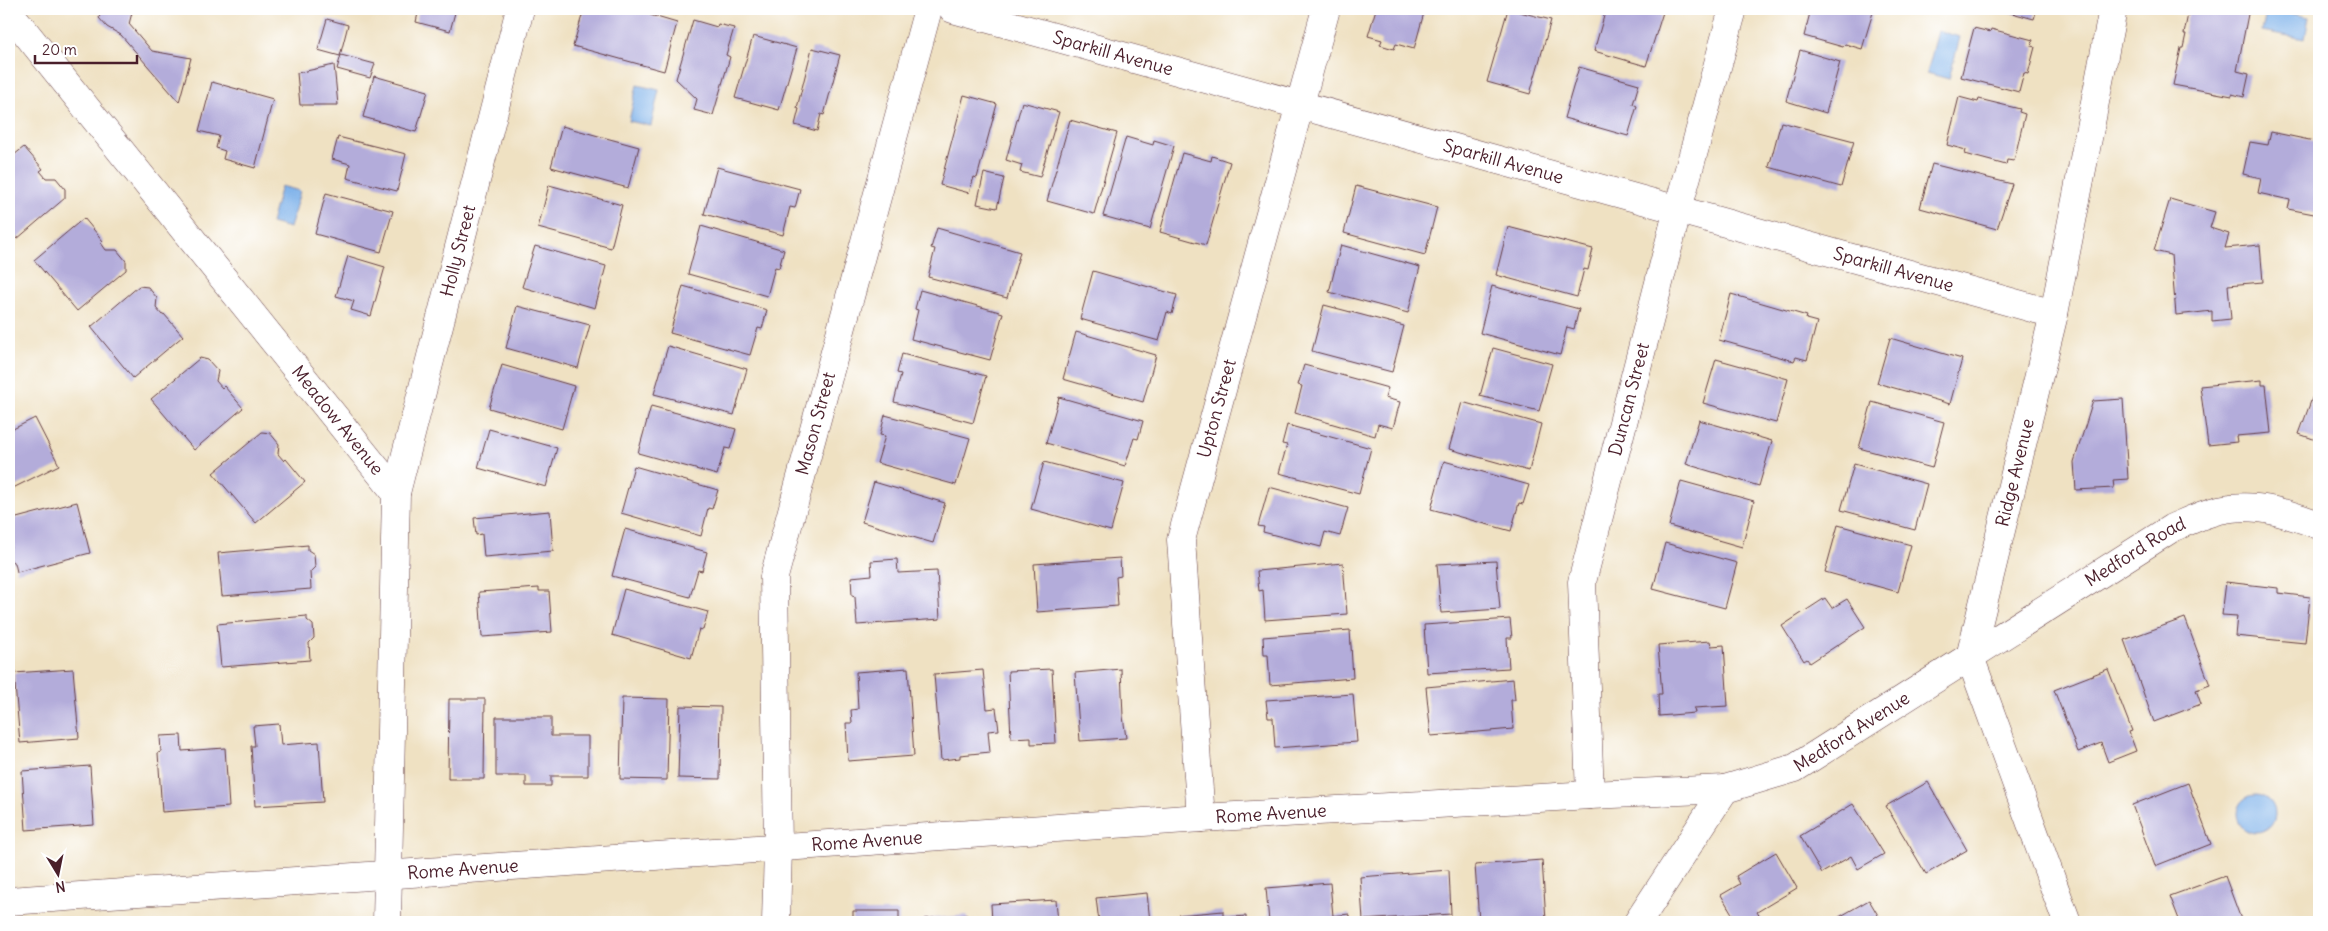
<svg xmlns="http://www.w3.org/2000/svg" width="2328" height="931" font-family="Delius,sans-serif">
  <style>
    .water { fill: #7bb0e9; stroke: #62688a }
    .building { fill: #b3acda }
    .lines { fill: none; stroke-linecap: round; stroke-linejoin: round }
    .minor-casing { stroke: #633c42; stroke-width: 29 }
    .minor { stroke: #fff; stroke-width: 28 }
    .labels { text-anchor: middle; stroke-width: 4.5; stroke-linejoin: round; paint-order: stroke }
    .street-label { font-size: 18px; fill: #4a1f2b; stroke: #fff }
  </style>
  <rect width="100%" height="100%" fill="#fff"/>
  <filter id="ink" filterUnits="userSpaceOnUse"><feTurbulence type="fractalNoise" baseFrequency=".02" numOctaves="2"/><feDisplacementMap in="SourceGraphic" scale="10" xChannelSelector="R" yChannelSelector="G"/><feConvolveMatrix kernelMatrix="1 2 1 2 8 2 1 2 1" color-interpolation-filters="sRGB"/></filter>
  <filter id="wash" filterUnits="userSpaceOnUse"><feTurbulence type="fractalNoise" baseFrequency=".0096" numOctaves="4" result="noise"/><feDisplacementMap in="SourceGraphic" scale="20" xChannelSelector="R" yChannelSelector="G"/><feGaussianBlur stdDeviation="1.12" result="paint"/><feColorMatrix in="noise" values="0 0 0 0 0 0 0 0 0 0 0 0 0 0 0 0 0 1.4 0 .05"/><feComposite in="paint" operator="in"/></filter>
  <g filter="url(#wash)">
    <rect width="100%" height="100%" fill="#efe1c2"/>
    <path class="water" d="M 2267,9 L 2309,17 L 2305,39 L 2262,31 Z
      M 1938,31 L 1960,37 L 1949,79 L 1927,73 Z
      M 637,85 L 659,90 L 651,126 L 629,121 Z
      M 281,186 L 300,191 L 290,228 L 271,223 Z
      M2237 814a19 19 0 1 1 38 0a19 19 0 1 1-38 0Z"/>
    <g id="blocks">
      <path class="building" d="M 102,9 L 133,9 L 129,24 L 152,51 L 191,58 L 179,102 L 121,35 L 107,27 L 99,18 Z
        M 366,9 L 389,9 L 388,15 Z
        M 419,9 L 456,9 L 450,31 L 416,22 Z
        M 584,9 L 644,9 L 651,11 L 650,15 L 677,23 L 664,71 L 573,46 Z
        M 1376,9 L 1425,9 L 1414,49 L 1396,44 L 1394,49 L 1380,45 L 1382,40 L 1368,36 Z
        M 1508,9 L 1551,20 L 1530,94 L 1487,82 Z
        M 1606,9 L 1664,9 L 1646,66 L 1594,51 Z
        M 1811,9 L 1874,9 L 1862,49 L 1845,44 L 1843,47 L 1804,36 Z
        M 1997,9 L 2037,9 L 2034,19 Z
        M 2189,9 L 2249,9 L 2237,71 L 2249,74 L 2244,97 L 2232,94 L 2232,96 L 2173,85 L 2181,48 L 2183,48 L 2186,34 L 2184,34 Z
        M 327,19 L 348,25 L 340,56 L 318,50 Z
        M 693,20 L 717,27 L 718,24 L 734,28 L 726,55 L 730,57 L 713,115 L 694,110 L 697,99 L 676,79 Z
        M 1974,28 L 1990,32 L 1991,29 L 2033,40 L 2031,46 L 2035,47 L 2028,74 L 2024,73 L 2019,92 L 1961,77 Z
        M 753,36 L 797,48 L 779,110 L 735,98 Z
        M 812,48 L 840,55 L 824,115 L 821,114 L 817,131 L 795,125 L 799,109 L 797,108 Z
        M 1800,50 L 1840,62 L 1826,113 L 1786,101 Z
        M 341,55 L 375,64 L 370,78 L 337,69 Z
        M 334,65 L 338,105 L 300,105 L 297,73 Z
        M 1579,67 L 1639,84 L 1633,104 L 1637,106 L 1628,136 L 1564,118 Z
        M 374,76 L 428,91 L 416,132 L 363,117 Z
        M 212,82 L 273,99 L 255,168 L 223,159 L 225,151 L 216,148 L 219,136 L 199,131 Z
        M 964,95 L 997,104 L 977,178 L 974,177 L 969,193 L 940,185 Z
        M 1959,97 L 1978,102 L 1979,99 L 2020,109 L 2019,112 L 2025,114 L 2014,161 L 2007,160 L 2006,165 L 1965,154 L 1966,150 L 1947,145 Z
        M 1022,102 L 1059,112 L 1040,177 L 1020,172 L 1022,165 L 1006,160 Z
        M 1070,120 L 1117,133 L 1094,214 L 1047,201 Z
        M 1781,122 L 1854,141 L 1841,187 L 1769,167 Z
        M 562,126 L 639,147 L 628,188 L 551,167 Z
        M 2271,132 L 2319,142 L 2319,215 L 2288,209 L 2290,200 L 2258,193 L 2261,178 L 2243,174 L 2250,142 L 2268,145 Z
        M 338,137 L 406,154 L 397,191 L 347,178 L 350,164 L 332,159 Z
        M 1126,137 L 1153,145 L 1154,140 L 1174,146 L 1150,229 L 1103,216 Z
        M 24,147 L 43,169 L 40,171 L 46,178 L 56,178 L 65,189 L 65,198 L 17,239 L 9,230 L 9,159 Z
        M 1182,153 L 1211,161 L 1212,156 L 1230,162 L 1206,245 L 1160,232 Z
        M 1932,164 L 2012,184 L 1997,229 L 1920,208 Z
        M 717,167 L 800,189 L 795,208 L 790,207 L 783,235 L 704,214 Z
        M 984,173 L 1004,178 L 997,208 L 977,204 Z
        M 549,185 L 622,205 L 611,248 L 538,228 Z
        M 1356,186 L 1437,207 L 1425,255 L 1344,233 Z
        M 326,193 L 393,211 L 381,252 L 315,234 Z
        M 2170,199 L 2215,212 L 2210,228 L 2229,234 L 2225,248 L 2260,245 L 2263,282 L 2228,285 L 2231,319 L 2212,321 L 2212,311 L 2176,315 L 2171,255 L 2154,251 Z
        M 84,218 L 103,241 L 101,243 L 106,250 L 117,250 L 126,261 L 126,270 L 77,311 L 34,260 Z
        M 701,226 L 784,250 L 779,268 L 775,267 L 767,296 L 688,274 Z
        M 1508,227 L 1593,249 L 1588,270 L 1584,269 L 1577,297 L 1496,275 Z
        M 937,228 L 1020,252 L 1007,298 L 928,277 L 935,249 L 931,248 Z
        M 1341,245 L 1420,267 L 1408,313 L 1329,292 Z
        M 535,246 L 606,266 L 595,308 L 522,287 Z
        M 348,256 L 385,267 L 371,316 L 351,310 L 354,301 L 336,296 Z
        M 1093,271 L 1177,295 L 1172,314 L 1167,312 L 1159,341 L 1080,319 Z
        M 139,286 L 148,287 L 157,298 L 156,308 L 162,315 L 164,314 L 183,336 L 133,378 L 91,327 Z
        M 683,286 L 767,310 L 762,329 L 758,328 L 750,355 L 670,333 Z
        M 1492,286 L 1579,309 L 1574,329 L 1567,327 L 1560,355 L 1480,333 Z
        M 920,290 L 1003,313 L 990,360 L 911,339 L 918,310 L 915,309 Z
        M 1731,294 L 1807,316 L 1806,319 L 1817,322 L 1807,360 L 1796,357 L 1794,361 L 1719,340 Z
        M 1324,305 L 1404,326 L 1392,372 L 1312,351 Z
        M 517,306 L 590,325 L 578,368 L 506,348 Z
        M 1076,332 L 1156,355 L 1143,402 L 1063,379 Z
        M 1890,338 L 1962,359 L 1950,404 L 1877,383 Z
        M 668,346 L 747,369 L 734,415 L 654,394 Z
        M 1493,348 L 1552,364 L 1539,411 L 1480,396 Z
        M 902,354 L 986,376 L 973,423 L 894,402 L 901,374 L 897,373 Z
        M 200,358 L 208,360 L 218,371 L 216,381 L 222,388 L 224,386 L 243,408 L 194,450 L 151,399 Z
        M 1716,359 L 1788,379 L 1776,423 L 1703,403 Z
        M 502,365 L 574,386 L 562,429 L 489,408 Z
        M 1304,365 L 1388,388 L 1385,398 L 1400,402 L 1393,428 L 1378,424 L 1375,436 L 1295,413 L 1302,386 L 1298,385 Z
        M 2319,379 L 2319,441 L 2299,434 Z
        M 2262,380 L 2262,385 L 2266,385 L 2271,433 L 2236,436 L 2237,442 L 2208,445 L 2200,386 Z
        M 1059,397 L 1143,421 L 1138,439 L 1134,438 L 1125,466 L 1046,443 Z
        M 2123,399 L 2128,479 L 2113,480 L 2114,488 L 2076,490 L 2074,462 L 2093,401 Z
        M 1462,402 L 1541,424 L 1529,471 L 1449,449 Z
        M 1872,402 L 1944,422 L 1932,468 L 1859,448 Z
        M 651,406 L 736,429 L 730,449 L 725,448 L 717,475 L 638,453 Z
        M 885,415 L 970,438 L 956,485 L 877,463 L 885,436 L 880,435 Z
        M 35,418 L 59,465 L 9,490 L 9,431 Z
        M 1699,420 L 1772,441 L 1759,486 L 1686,464 Z
        M 1287,425 L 1371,448 L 1359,494 L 1279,473 L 1287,445 L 1282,444 Z
        M 489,429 L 557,448 L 546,487 L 478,468 Z
        M 262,432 L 270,433 L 279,444 L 278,454 L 284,461 L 286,459 L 305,482 L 256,523 L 213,473 Z
        M 1444,461 L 1529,485 L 1523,504 L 1519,503 L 1511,531 L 1431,509 Z
        M 1044,462 L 1124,483 L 1111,531 L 1031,509 Z
        M 1854,464 L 1927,484 L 1915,530 L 1841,510 Z
        M 634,466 L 718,490 L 712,509 L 708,508 L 701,536 L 621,513 Z
        M 1681,481 L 1754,501 L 1742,547 L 1669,526 Z
        M 874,482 L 945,503 L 933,543 L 862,522 Z
        M 1269,487 L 1348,508 L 1340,536 L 1325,532 L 1321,547 L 1263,532 L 1264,527 L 1258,526 Z
        M 77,502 L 90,553 L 17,572 L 15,563 L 11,561 L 9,550 L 11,546 L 9,520 Z
        M 550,511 L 553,551 L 484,557 L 482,534 L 476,535 L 474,518 Z
        M 1838,525 L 1911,545 L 1898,592 L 1825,572 Z
        M 625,529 L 707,552 L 702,571 L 698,570 L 690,597 L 612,576 Z
        M 1665,543 L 1737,563 L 1725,608 L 1653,589 Z
        M 308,545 L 308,550 L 314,554 L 315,567 L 310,572 L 311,589 L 222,596 L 218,553 Z
        M 1120,558 L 1121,576 L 1116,577 L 1118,606 L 1037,612 L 1034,564 Z
        M 897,559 L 898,573 L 937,571 L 940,619 L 857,625 L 855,597 L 852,596 L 851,577 L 872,575 L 871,561 Z
        M 1496,561 L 1500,609 L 1441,613 L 1437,564 Z
        M 1343,563 L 1347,614 L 1265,620 L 1263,590 L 1259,591 L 1257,571 Z
        M 2226,582 L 2278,588 L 2278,593 L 2310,597 L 2305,643 L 2235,636 L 2237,616 L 2222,615 Z
        M 539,588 L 539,591 L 549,591 L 552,632 L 482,637 L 479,592 Z
        M 624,589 L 708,612 L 703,630 L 699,629 L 691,658 L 612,635 Z
        M 1825,598 L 1832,608 L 1847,599 L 1865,627 L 1810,663 L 1807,659 L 1804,661 L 1782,626 Z
        M 307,616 L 307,620 L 313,625 L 314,638 L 309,643 L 310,660 L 221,667 L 217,624 Z
        M 2185,618 L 2210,685 L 2196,690 L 2201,704 L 2154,722 L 2124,640 Z
        M 1510,619 L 1512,638 L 1507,638 L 1509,668 L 1427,673 L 1424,625 Z
        M 1350,630 L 1353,678 L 1270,685 L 1268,655 L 1264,655 L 1263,637 Z
        M 1710,641 L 1711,646 L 1724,645 L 1728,706 L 1694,708 L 1695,713 L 1659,716 L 1658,694 L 1662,694 L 1658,645 Z
        M 908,668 L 914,756 L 848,761 L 846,723 L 852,723 L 851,710 L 858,709 L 856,672 Z
        M 73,669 L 79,738 L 20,743 L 14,673 Z
        M 1052,669 L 1056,743 L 1031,744 L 1031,737 L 1011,738 L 1008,671 Z
        M 1121,669 L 1123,716 L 1126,738 L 1080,741 L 1075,673 Z
        M 2108,669 L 2132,731 L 2129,732 L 2136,751 L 2108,762 L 2101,743 L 2078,752 L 2054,690 Z
        M 983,670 L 987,709 L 996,708 L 999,730 L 988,731 L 990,752 L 960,755 L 960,758 L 941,760 L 934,674 Z
        M 1513,679 L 1515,700 L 1511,700 L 1513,729 L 1431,736 L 1426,687 Z
        M 1353,694 L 1357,742 L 1275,748 L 1273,718 L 1268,718 L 1266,700 Z
        M 622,698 L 669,699 L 667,780 L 620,779 Z
        M 449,699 L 485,699 L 484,779 L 448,779 Z
        M 680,706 L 721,707 L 720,779 L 678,778 Z
        M 496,717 L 551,717 L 551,736 L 588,736 L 588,776 L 551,776 L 551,786 L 526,786 L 526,776 L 496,776 Z
        M 279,724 L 281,745 L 319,742 L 323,802 L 255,806 L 251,746 L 255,746 L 253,726 Z
        M 181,735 L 182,751 L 225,748 L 229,807 L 162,812 L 158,753 L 161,752 L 160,736 Z
        M 90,766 L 94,825 L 26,830 L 22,771 Z
        M 1928,782 L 1967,850 L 1926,874 L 1886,806 Z
        M 2188,783 L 2211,844 L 2155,866 L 2132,805 Z
        M 1853,804 L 1884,854 L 1858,869 L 1851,856 L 1822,873 L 1800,836 Z
        M 1776,852 L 1797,888 L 1757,912 L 1763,922 L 1737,922 L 1721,895 L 1740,884 L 1736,876 Z
        M 1542,860 L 1546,920 L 1479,922 L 1475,865 Z
        M 1449,870 L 1451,914 L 1363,920 L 1360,877 Z
        M 2225,876 L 2242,922 L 2180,922 L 2170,896 Z
        M 1330,883 L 1333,916 L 1349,914 L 1350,922 L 1269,922 L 1266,888 Z
        M 1147,893 L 1150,922 L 1099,922 L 1096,898 Z
        M 1056,900 L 1058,922 L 992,922 L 991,904 Z
        M 1869,900 L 1882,922 L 1835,922 L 1834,920 Z
        M 853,911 L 899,911 L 899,922 L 853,922 Z
        M 1223,911 L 1223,918 L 1246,916 L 1246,922 L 1180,922 L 1179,915 Z
        M 967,915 L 968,922 L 924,922 L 924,919 Z"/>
    </g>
  </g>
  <g filter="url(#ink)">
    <use href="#blocks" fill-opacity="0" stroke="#633c42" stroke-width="1"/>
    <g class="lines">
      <g class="minor-casing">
        <g id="minor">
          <path id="s1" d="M 953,9 L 2054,314"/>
          <path id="s2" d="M 9,12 L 396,493 L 387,922"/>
          <path id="s3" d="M 396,493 L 520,9"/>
          <path id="s4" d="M 1590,795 L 1582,582 L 1678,209 L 1733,9"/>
          <path id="s5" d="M 1201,818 L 1181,540 L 1326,9"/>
          <path id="s6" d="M 9,901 L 1201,818 L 1590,795 L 1725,789 L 1795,768 L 2172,528 C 2191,520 2211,510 2231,508 C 2262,504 2291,515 2319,525"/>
          <path id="s7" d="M 776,922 L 778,848 L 774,577 L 928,9"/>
          <path d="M 1638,922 L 1725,789"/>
          <path id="s8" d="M 2067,922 L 1970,657 L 2054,314 L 2113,9"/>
        </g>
      </g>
      <use href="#minor" class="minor"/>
    </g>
  </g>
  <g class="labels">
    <g class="street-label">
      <text dy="6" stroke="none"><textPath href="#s1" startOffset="166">Sparkill Avenue</textPath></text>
      <text dy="6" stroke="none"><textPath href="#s1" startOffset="571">Sparkill Avenue</textPath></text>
      <text dy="6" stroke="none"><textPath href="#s3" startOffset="250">Holly Street</textPath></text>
      <text dy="6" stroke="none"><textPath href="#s1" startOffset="976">Sparkill Avenue</textPath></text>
      <text dy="6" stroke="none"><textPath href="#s4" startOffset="402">Duncan Street</textPath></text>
      <text dy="6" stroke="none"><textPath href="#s5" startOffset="415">Upton Street</textPath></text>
      <text dy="6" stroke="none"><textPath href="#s2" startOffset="524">Meadow Avenue</textPath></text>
      <text dy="6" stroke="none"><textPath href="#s7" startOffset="504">Mason Street</textPath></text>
      <text dy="6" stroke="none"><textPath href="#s8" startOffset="472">Ridge Avenue</textPath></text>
      <text dy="6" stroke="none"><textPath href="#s6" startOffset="2196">Medford Road</textPath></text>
      <text dy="6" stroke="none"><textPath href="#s6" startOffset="1860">Medford Avenue</textPath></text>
      <text dy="6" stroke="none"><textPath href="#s6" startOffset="1265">Rome Avenue</textPath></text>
      <text dy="6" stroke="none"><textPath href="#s6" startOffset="860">Rome Avenue</textPath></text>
      <text dy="6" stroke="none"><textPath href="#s6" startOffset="455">Rome Avenue</textPath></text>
    </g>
  </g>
  <rect width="2328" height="931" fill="none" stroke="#fff" stroke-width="30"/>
  <g transform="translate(58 874) rotate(170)" stroke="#ffffff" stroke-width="4" paint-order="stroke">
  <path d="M0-4L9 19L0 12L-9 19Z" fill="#4a1f2b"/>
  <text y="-8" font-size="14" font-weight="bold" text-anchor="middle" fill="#4a1f2b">N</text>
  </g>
  <path d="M35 55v8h102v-8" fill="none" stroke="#4a1f2b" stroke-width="2.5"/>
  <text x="42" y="55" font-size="15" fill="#4a1f2b" stroke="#ffffff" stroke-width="4" paint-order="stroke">20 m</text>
</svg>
